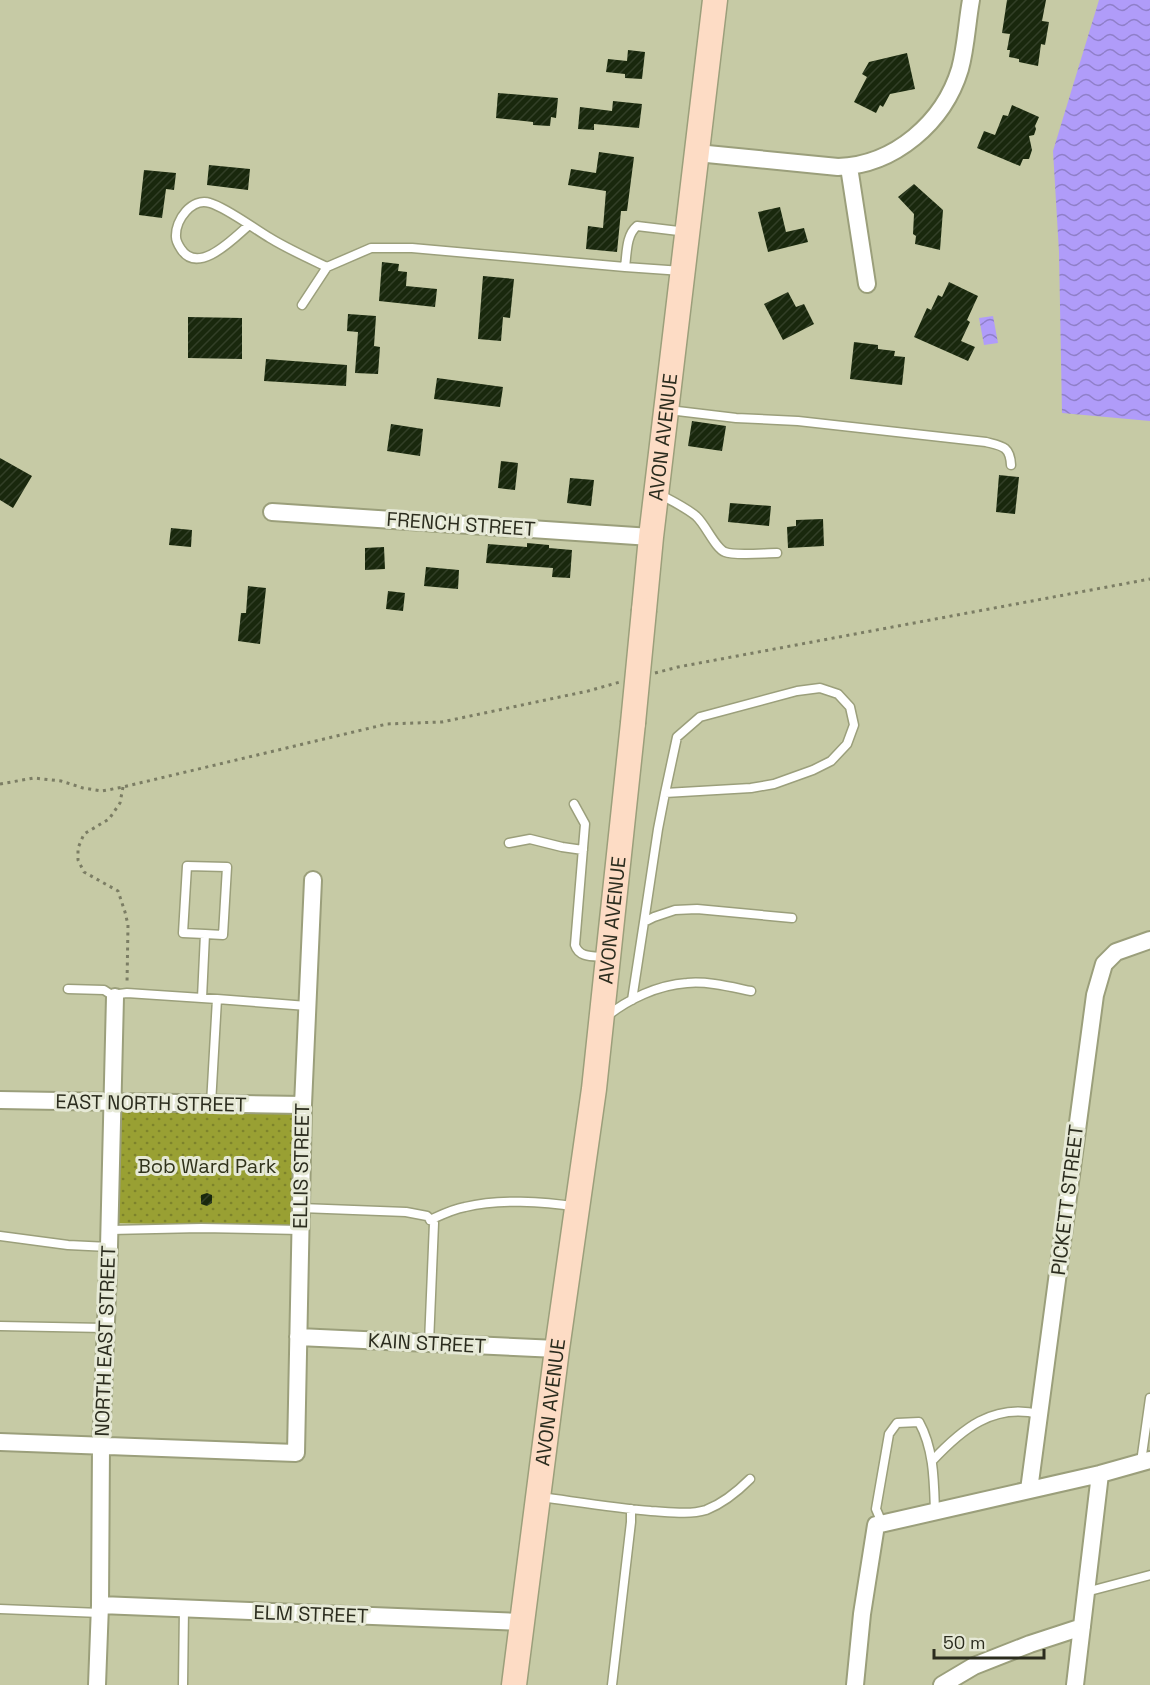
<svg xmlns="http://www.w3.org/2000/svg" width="1150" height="1685" font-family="'Space Grotesk',sans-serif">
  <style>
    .green { fill: url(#green-dots) }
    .water { fill: url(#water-waves) }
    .building { fill: url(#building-hatch) }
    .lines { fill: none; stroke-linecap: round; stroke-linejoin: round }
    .service-casing { stroke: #9b9f7b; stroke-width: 11 }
    .minor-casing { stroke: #9b9f7b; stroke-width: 20 }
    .secondary-casing { stroke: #9b9f7b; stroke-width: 27 }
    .path { stroke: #7b7d64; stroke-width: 3; stroke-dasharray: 3 4.5; stroke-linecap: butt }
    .service { stroke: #fff; stroke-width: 8 }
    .minor { stroke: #fff; stroke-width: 16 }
    .secondary { stroke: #fddcc5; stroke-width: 24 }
    .secondary-bridge-casing { stroke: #9b9f7b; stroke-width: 27; stroke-linecap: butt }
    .secondary-bridge { stroke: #fddcc5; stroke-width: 24 }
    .labels { text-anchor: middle; stroke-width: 6; stroke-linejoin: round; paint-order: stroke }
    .street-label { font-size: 20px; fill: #2b2c1e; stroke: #e6e9d6 }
    .park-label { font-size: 20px; fill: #31331b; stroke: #e6e9d6 }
  </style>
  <defs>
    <pattern id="green-dots" width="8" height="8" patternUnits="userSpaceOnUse" patternTransform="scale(1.5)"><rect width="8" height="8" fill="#99a033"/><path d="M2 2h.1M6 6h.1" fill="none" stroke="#7d832b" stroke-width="1.8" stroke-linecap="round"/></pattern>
    <pattern id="water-waves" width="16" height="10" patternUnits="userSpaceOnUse" patternTransform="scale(1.5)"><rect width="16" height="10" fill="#b09cf9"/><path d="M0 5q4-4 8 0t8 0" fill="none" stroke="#8f7fc9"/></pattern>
    <pattern id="building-hatch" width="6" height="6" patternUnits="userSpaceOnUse" patternTransform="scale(1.5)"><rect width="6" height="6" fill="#19280d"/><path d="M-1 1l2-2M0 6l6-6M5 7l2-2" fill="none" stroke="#323f27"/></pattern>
  </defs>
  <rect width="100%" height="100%" fill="#c6caa5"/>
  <path class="green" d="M 118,1107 L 302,1109 L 301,1227 L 113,1223 Z"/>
  <path class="water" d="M 1099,0 L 1150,0 L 1150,421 L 1062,413 L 1059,252 L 1053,151 Z
    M 993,316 L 998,343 L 984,345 L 979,318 Z"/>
  <path class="building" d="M 1007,0 L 1046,0 L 1042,21 L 1049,22 L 1045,45 L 1041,44 L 1038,66 L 1019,62 L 1019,59 L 1009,57 L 1010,50 L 1007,50 L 1010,34 L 1002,33 Z
    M 628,50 L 645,52 L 642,79 L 625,78 L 625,74 L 606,72 L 608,59 L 627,61 Z
    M 907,53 L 915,89 L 890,94 L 883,107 L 880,105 L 876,113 L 854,102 L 867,77 L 862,74 L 869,62 Z
    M 498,93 L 558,98 L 556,118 L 551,117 L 550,126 L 533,125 L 533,122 L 496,118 Z
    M 613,101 L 642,104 L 639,128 L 594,124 L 594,130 L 578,129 L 580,107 L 612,111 Z
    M 1012,105 L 1039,117 L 1035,126 L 1036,129 L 1034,135 L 1029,136 L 1032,150 L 1029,159 L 1023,159 L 1020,166 L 977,148 L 984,131 L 995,135 L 1003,115 L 1008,116 Z
    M 599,152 L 634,157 L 627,211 L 621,211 L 617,252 L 586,249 L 588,226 L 603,228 L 606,191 L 568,185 L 571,169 L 596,173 Z
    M 209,165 L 250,169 L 248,190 L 207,185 Z
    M 144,170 L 176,173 L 174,190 L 166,189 L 162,218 L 139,215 Z
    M 914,184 L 943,210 L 940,250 L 915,244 L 916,236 L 913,234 L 914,214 L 898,197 Z
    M 780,207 L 786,232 L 804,228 L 808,242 L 768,252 L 758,212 Z
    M 382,262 L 399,264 L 398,271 L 407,272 L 406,286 L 437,289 L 435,307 L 379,301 Z
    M 483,276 L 514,279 L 510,318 L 503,317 L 501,341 L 478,339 Z
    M 949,282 L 978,296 L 967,320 L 970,322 L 961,341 L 975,347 L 968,361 L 914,337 L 927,308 L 931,310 L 938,295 L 942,297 Z
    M 788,292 L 796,307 L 804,304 L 814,324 L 783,340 L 764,304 Z
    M 348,314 L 376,316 L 374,346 L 380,347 L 378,374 L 355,373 L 358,332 L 347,331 Z
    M 188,317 L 242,318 L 242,359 L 188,358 Z
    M 854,342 L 878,345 L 878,349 L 895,351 L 894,356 L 905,357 L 902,385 L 850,379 Z
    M 266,359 L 347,365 L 346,386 L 264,381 Z
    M 437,378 L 503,387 L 500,407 L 434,399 Z
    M 692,421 L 726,426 L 722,451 L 688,446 Z
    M 391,424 L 423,429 L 420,456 L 387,451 Z
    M 0,458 L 32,476 L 13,508 L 0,500 Z
    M 501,461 L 518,463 L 515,490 L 498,488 Z
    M 999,475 L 1019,477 L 1015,514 L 996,512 Z
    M 570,478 L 594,480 L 591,506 L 567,503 Z
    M 730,503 L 771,506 L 769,526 L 728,522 Z
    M 823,519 L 824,546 L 788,548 L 787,527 L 796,526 L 796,520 Z
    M 171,528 L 192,530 L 191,547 L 169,545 Z
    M 527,543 L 549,545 L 549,548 L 572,550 L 570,578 L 552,577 L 553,568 L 486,563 L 488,544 L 527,547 Z
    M 384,547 L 385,569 L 365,570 L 365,548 Z
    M 426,567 L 459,570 L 458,589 L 424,586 Z
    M 248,586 L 266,588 L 260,644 L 238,641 L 241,613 L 246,613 Z
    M 388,591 L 405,593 L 403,611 L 386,609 Z
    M 207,1193 L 212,1195 L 212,1203 L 207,1206 L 201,1204 L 201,1195 Z"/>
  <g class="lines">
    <g class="service-casing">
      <path id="service" d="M 249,225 C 234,238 198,276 181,249 C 179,246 176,241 176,237 C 175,220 192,197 210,203 C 227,208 253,228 270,238 C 288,249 308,258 327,267
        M 682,271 L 625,267 C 627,253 626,235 637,226 L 687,232
        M 302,305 L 327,267 L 371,248 L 412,248 L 625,267
        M 669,410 L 736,418 L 798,421 L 986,442 C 1002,446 1010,446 1011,465
        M 659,494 C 672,501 685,507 696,516 C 706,525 715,548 725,552 C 734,556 765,553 777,553
        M 574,804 L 585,824 L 575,945 C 579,958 593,956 605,957
        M 509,843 L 530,839 L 562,847 L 583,850
        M 644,922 L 658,829 L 665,793 L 677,737 L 700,717 L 797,691 L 820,688 L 838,694 L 850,707 L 854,725 L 847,744 L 831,761 L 813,770 L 774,784 L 751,788 L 665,793
        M 68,989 L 104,990 L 115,997 L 119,994 L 127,993 L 217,999 L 211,1104
        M 202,998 L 205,934 L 183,933 L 187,866 L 227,867 L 223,935 L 205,934
        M 217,999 L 307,1006
        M 632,1000 L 644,922 L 654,917 L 675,910 L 697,909 L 792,918
        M 606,1017 C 628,999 658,985 687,983 C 708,981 731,987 751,991
        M 301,1208 L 406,1212 L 427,1216 L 434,1223 L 429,1343
        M 430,1220 C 441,1215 453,1209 465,1207 C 499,1199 542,1201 577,1207
        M 110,1230 L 201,1228 L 300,1230
        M 0,1236 L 68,1245 L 109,1247
        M 0,1326 L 105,1328
        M 932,1461 C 962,1429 993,1403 1039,1414
        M 1141,1462 L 1150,1398
        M 541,1497 C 578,1502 614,1508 651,1511 C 669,1512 689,1515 706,1510 C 724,1503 737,1492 750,1479
        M 882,1523 L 876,1509 L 889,1434 L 897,1423 L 919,1422 C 934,1449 934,1481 935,1512
        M 1086,1592 L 1150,1575
        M 0,1609 L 100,1613
        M 183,1685 L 184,1608
        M 612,1685 L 631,1522 L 631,1509"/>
    </g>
    <g class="minor-casing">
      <path id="minor" d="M 697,153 L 838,167 C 895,165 944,122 960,69 C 966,47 967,22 971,0
        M 849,167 L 867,284
        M 272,512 L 651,537
        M 0,1100 L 303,1105
        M 298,1337 L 557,1349
        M 0,1442 L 296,1453 L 303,1105 L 313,880
        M 1029,1490 L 1095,995 L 1104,964 L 1116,952 L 1150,940
        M 100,1605 L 522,1622
        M 97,1685 L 100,1605 L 101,1446 L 109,1247 L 115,997
        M 855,1685 L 862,1614 L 876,1525 L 1100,1474 L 1150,1460
        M 942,1685 L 974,1666 L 1030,1644 L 1082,1627
        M 1075,1685 L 1100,1474"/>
    </g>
    <g class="secondary-casing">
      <g id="secondary">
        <path id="s1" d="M 644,610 L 651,537 L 715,0"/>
        <path id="s2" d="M 514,1685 L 557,1349 L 594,1089 L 633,723"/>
      </g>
    </g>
    <path class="path" d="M 655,673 L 678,667 L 1150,579
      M 0,784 L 34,778 L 61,781 L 83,788 L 102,791 L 123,787 L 387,724 L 442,722 L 588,691 L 620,682
      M 123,787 L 120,803 L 109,819 L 84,834 L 78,848 L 78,860 L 84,872 L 118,891 L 125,912 L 128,925 L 127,984"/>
    <use href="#service" class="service"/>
    <use href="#minor" class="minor"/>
    <use href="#secondary" class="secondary"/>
    <g class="secondary-bridge-casing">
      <path id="secondary-bridge" d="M 633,723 L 644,610"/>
    </g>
    <use href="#secondary-bridge" class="secondary-bridge"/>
  </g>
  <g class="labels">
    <g class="street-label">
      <text dy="7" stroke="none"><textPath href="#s1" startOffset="174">AVON AVENUE</textPath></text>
      <text transform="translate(461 524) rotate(4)" y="7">FRENCH STREET</text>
      <text dy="7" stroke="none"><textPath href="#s2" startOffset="771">AVON AVENUE</textPath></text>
      <text transform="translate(151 1103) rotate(1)" y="7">EAST NORTH STREET</text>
      <text transform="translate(301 1166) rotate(-89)" y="7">ELLIS STREET</text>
      <text transform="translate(1067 1200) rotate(-83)" y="7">PICKETT STREET</text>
      <text transform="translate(105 1341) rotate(-88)" y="7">NORTH EAST STREET</text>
      <text transform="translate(427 1343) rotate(3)" y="7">KAIN STREET</text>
      <text dy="7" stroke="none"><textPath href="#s2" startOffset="285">AVON AVENUE</textPath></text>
      <text transform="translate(311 1614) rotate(2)" y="7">ELM STREET</text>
    </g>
    <g class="park-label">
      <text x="207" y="1173">Bob Ward Park</text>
    </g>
  </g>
  <path d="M934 1649v9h110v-9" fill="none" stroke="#2b2c1e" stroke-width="3"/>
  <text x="943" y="1649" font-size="18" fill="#2b2c1e" stroke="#e6e9d6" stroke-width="4.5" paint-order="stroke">50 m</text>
</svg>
